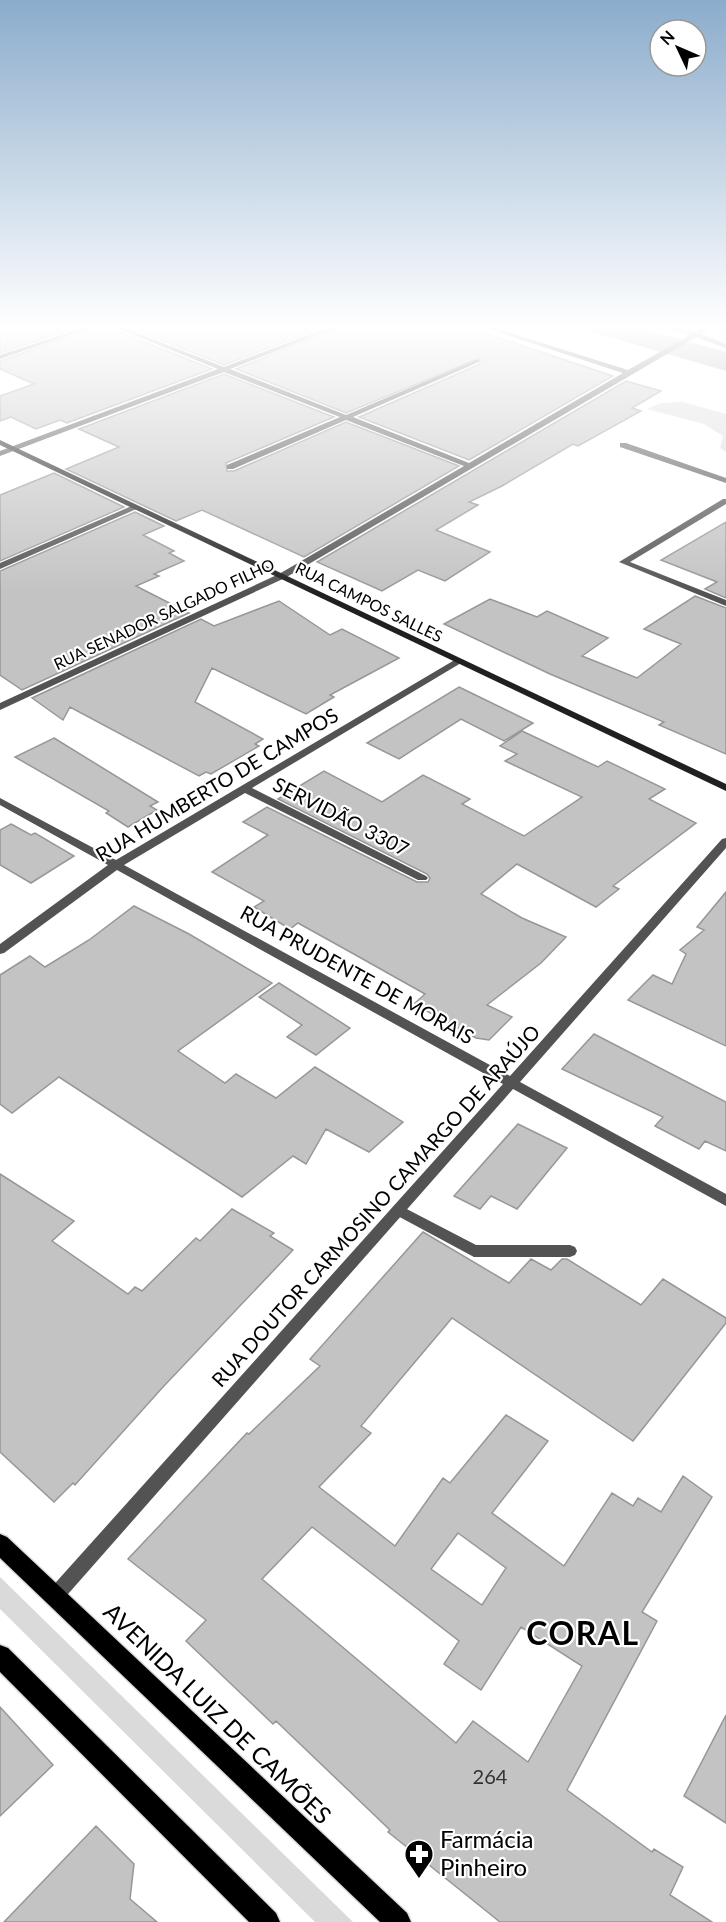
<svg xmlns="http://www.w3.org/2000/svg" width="726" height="1922" font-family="Lato,sans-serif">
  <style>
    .green { fill: #dadada }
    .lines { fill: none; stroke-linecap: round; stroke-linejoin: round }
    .river { fill: #a1a1a1; fill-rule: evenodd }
    .building { fill: #c3c3c3; stroke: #979797; stroke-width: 1.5; fill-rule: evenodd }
    .primary-casing { stroke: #dbdbdb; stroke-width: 3 }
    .service { fill: #535353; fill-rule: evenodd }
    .minor { fill: #535353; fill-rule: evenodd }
    .secondary { fill: #202020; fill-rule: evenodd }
    .primary { fill: #000; fill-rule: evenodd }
    .labels { text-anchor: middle; stroke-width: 4.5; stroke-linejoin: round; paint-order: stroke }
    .far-street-label { font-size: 16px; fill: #000; stroke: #fff }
    .street-label { font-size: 20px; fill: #000; stroke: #fff }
    .near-number-label { font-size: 20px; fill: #313131 }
    .near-street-label { font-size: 24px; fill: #000; stroke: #fff }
    .near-poi-label { font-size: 24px; fill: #000; stroke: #fff; text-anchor: start }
    .near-district-label { font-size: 32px; font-weight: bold; letter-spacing: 1.5px; fill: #000; stroke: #fff }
  </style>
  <rect width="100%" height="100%" fill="#fff"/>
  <path class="green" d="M 683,402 L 726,414 L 726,452 L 720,448 L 723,436 L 704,424 L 647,409 L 661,403 Z
    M 0,1577 L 353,1922 L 315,1922 L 0,1609 Z"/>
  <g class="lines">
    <path class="river" d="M 584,325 L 630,325 L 726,352 L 726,371 L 589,331 Z"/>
  </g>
  <path class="building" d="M 26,325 L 84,325 L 0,353 L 0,334 Z
    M 102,325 L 212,369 L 67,423 L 60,420 L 36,429 L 11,417 L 0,421 L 0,396 L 34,384 L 0,369 L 0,361 Z
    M 123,325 L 328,325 L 224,365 Z
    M 345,325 L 461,325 L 613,376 L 469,460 L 359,417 L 480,364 L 479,358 L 346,413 L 236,369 Z
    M 224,374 L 334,417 L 226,463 L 227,471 L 234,471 L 346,422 L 459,466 L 304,557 L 202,510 L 176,521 L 66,469 L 119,447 L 79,429 Z
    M 626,381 L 661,391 L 632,408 L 641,411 L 578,446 L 573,444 L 502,486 L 469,502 L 478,505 L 436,530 L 490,552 L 445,581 L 418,570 L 382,591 L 317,562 Z
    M 54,473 L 124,507 L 0,561 L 0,495 Z
    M 135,512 L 164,526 L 143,535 L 174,551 L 169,553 L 184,561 L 154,574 L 159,576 L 136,586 L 189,613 L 22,690 L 0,675 L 0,571 Z
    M 726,522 L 726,598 L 705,589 L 717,582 L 661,560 Z
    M 695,596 L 726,608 L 726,754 L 659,725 L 664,722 L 550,674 L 444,624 L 490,599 L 537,617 L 547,611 L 608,638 L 582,656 L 637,678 L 681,644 L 644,629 Z
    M 279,601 L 330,635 L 342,629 L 399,658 L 330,695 L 334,697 L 306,714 L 212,668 L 195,702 L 263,739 L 255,744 L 259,746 L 211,774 L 206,772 L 199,776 L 70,707 L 63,720 L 32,698 L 201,619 L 214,626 Z
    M 459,687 L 533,723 L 504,741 L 461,719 L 399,759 L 367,743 Z
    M 522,731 L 598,767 L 607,761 L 665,789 L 649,799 L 696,823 L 613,886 L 619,889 L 596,907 L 517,864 L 481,894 L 522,918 L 566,937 L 541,963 L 487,1005 L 512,1017 L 489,1040 L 476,1038 L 414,1004 L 425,994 L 352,953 L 298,923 L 290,929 L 254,907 L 264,901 L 212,872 L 268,835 L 243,822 L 267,807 L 417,882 L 428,882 L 430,878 L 427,874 L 278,799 L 324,771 L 382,802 L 423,775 L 470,799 L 462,804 L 524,836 L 582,797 L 505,761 L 517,754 L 500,746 Z
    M 54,738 L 158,802 L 150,806 L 157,810 L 128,827 L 106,813 L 109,811 L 15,757 Z
    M 11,824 L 31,835 L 35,833 L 74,856 L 31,883 L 0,865 L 0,830 Z
    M 726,892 L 726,1046 L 628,1000 L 653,975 L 672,984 L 686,954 L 680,950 L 704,930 L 697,927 Z
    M 134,906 L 189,934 L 272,983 L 178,1051 L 225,1083 L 236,1074 L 276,1098 L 315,1067 L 403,1122 L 369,1152 L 326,1129 L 306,1164 L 293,1156 L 242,1197 L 59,1077 L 12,1113 L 0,1104 L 0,975 L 30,956 L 45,967 L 89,940 Z
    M 279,983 L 350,1028 L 316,1055 L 287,1037 L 302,1025 L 259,997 Z
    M 594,1034 L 726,1102 L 726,1151 L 705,1141 L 699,1149 L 655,1126 L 663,1117 L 562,1069 Z
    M 518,1124 L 567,1148 L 517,1209 L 491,1196 L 480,1209 L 454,1196 Z
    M 0,1174 L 74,1221 L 52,1241 L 128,1294 L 135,1287 L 142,1291 L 196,1238 L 200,1241 L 232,1209 L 274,1233 L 270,1236 L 293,1250 L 163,1387 L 75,1485 L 73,1483 L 54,1502 L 0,1452 Z
    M 423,1232 L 509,1283 L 531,1259 L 551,1270 L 562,1259 L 567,1259 L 641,1305 L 663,1279 L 726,1318 L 726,1323 L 633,1441 L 452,1318 L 361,1426 L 371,1433 L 319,1487 L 395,1546 L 443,1478 L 450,1483 L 506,1415 L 548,1441 L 492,1513 L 564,1566 L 612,1493 L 633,1506 L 638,1498 L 661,1512 L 683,1476 L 712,1497 L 642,1612 L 657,1621 L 567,1790 L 652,1852 L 654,1849 L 683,1867 L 670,1895 L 712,1922 L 500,1922 L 388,1832 L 390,1830 L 276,1721 L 273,1724 L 186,1641 L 206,1620 L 128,1559 L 247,1433 L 249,1434 L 320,1366 L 310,1359 ZM 312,1527 L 459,1641 L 444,1664 L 481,1690 L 521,1627 L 582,1666 L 528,1762 L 473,1721 L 456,1743 L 262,1579 ZM 458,1533 L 506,1568 L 482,1605 L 431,1569 Z
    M 0,1707 L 53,1765 L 0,1816 Z
    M 726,1715 L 726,1823 L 684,1796 Z
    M 96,1826 L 134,1864 L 130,1899 L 157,1922 L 4,1922 Z"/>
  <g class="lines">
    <g class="primary-casing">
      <path id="primary" d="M 0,1534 L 7,1537 L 407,1913 L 411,1922 L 380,1922 L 0,1558 Z
        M 0,1645 L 8,1648 L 276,1913 L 280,1922 L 249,1922 L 0,1672 Z"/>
    </g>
    <path class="service" d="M 399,1205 L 476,1245 L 570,1245 L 575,1247 L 577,1251 L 575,1255 L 570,1257 L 474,1257 L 394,1214 L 392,1210 L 394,1206 Z"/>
    <path class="minor" d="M 91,325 L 100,325 L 0,359 L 0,355 Z
      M 109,325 L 117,325 L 224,367 L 334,325 L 343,325 L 230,369 L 346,415 L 475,360 L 479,360 L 479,362 L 353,417 L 469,463 L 623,373 L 476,325 L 485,325 L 628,370 L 690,335 L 657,325 L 667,325 L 695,332 L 707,325 L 714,325 L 701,334 L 726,344 L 726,348 L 696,337 L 285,578 L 0,710 L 0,703 L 279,574 L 464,466 L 346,420 L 233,469 L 227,469 L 227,465 L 340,417 L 224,372 L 0,456 L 0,451 L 218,369 Z
      M 620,443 L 626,443 L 726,478 L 726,483 L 620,447 Z
      M 723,499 L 726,499 L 726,504 L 630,562 L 726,600 L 726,606 L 619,562 Z
      M 134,505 L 141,507 L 0,569 L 0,563 Z
      M 458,658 L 463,661 L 461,663 L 252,788 L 426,876 L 428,878 L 426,880 L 418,880 L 245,793 L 124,865 L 510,1076 L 722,839 L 726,838 L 726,848 L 520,1082 L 726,1194 L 726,1206 L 513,1089 L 61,1602 L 55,1604 L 49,1602 L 46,1596 L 49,1590 L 503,1084 L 117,870 L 4,953 L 0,954 L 0,944 L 108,865 L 0,805 L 0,798 L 116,860 Z"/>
    <path class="secondary" d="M 0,440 L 726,784 L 726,791 L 0,445 Z"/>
    <use href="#primary" class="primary"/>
  </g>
  <linearGradient id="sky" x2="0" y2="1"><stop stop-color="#8baccc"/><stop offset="0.55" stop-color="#fff"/><stop offset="1" stop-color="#fff" stop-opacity="0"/></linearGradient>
  <rect width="726" height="594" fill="url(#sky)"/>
  <defs>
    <g id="pharmacy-pin" transform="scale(1.5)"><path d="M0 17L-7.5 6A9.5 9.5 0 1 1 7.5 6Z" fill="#000" stroke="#fff"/><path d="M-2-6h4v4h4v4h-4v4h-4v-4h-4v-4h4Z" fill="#fff"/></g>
  </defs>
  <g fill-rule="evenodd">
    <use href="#pharmacy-pin" x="419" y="1854"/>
  </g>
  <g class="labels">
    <g class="far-street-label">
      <text transform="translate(369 602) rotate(26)" y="6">RUA CAMPOS SALLES</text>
      <text transform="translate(164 614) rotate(-25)" y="6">RUA SENADOR SALGADO FILHO</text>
    </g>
    <g class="street-label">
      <text transform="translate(217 785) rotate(-31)" y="7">RUA HUMBERTO DE CAMPOS</text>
      <text transform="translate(341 817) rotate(27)" y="7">SERVIDÃO 3307</text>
      <text transform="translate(357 975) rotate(29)" y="7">RUA PRUDENTE DE MORAIS</text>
      <text transform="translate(376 1206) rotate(-48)" y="7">RUA DOUTOR CARMOSINO CAMARGO DE ARAÚJO</text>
    </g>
    <g class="near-number-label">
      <text x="490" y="1784">264</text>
    </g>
    <g class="near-street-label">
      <text transform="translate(217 1714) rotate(44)" y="8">AVENIDA LUIZ DE CAMÕES</text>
    </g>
    <g class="near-poi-label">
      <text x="440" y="1848">Farmácia<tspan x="440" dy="28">Pinheiro</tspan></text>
    </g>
    <g class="near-district-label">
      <text x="583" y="1645">CORAL</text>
    </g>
  </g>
  <g transform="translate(678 48) rotate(314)"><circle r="28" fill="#ffffff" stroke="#999999" stroke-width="1.5"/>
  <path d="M0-4.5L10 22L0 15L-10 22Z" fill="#000000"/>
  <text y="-9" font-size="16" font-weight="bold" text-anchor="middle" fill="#000000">N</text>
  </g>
</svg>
